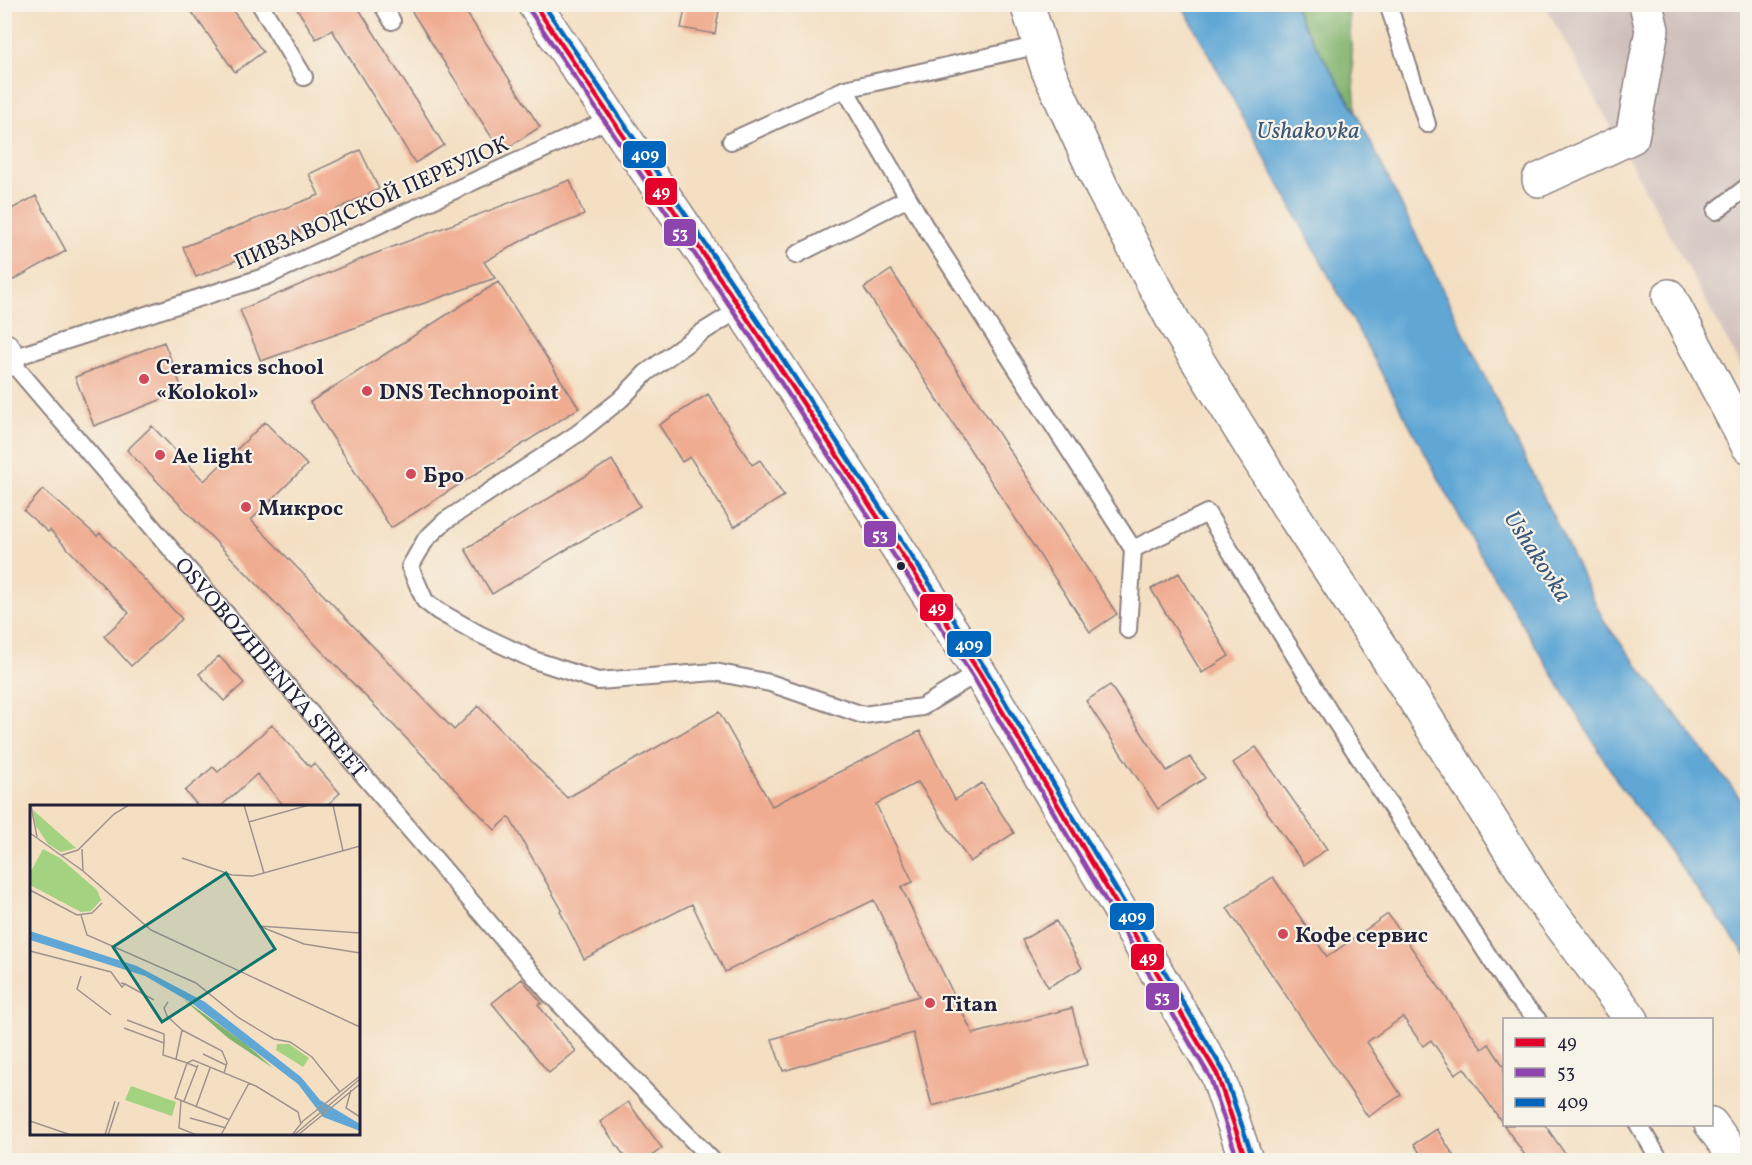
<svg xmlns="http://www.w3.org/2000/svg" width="1752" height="1165" font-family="Vollkorn,serif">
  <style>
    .industrial { fill: #d0c0bc }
    .forest { fill: #82b46e; stroke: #526b54; stroke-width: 1.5 }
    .water { fill: #60a7d6; stroke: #416488; stroke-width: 1.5 }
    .building { fill: #f0ac91 }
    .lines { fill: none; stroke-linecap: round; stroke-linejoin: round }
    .service-casing { stroke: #8b807f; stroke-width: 20 }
    .minor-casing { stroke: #8b807f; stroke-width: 36 }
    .primary-casing { stroke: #8b807f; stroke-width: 36 }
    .service { stroke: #fff; stroke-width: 16 }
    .minor { stroke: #fff; stroke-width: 33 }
    .primary { stroke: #fff; stroke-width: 33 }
    .bus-1-casing { stroke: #f7f3e8; stroke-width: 9 }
    .bus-2-casing { stroke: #f7f3e8; stroke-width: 9 }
    .bus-3-casing { stroke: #f7f3e8; stroke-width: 9 }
    .bus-1 { stroke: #e4002b; stroke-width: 4.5 }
    .bus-2 { stroke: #8e44ad; stroke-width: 4.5 }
    .bus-3 { stroke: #0065bd; stroke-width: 4.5 }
    .poi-dot { fill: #d1495b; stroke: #f7f3e8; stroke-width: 2 }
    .bus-dot { fill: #22223b; stroke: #f7f3e8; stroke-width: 2 }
    .labels { text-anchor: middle; stroke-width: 4.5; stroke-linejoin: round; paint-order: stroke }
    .street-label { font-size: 22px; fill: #22223b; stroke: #f7f3e8 }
    .poi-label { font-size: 22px; font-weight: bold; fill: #22223b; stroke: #f7f3e8; text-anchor: start }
    .water-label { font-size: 24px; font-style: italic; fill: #3b5779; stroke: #f7f3e8 }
    .inset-road { fill: none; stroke: #a0938d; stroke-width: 1.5 }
    .view { fill: #0f766e; fill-opacity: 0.15; stroke: #0f766e; stroke-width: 3 }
    .inset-edge { fill: none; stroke: #22223b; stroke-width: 3 }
    .line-badge { stroke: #f7f3e8; stroke-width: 2 }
    .badge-label { font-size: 16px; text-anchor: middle; font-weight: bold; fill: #fff }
  </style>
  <rect width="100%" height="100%" fill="#f7f3e8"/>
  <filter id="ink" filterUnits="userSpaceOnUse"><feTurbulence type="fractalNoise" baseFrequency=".0167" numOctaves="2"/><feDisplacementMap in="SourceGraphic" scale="12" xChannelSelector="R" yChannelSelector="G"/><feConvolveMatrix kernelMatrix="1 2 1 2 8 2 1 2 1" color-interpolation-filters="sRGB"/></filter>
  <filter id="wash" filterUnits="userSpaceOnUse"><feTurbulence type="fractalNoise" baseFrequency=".008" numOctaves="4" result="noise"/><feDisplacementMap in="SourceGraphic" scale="24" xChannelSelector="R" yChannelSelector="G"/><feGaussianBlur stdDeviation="1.35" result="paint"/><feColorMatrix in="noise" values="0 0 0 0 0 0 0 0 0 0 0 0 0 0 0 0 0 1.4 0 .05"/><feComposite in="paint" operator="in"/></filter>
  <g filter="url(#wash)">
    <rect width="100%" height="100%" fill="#f4dfc3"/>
    <path class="industrial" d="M 1545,5 L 1747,5 L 1747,377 Z"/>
    <path class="forest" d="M 1294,5 L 1348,5 L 1356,112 L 1300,19 Z"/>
    <path class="water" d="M 1182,5 L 1294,5 L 1300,19 L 1356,112 L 1605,623 L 1747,807 L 1747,956 L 1619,784 L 1478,551 Z"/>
    <g id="blocks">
      <path class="building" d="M 186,4 L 228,4 L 263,52 L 235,72 Z
        M 294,4 L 356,4 L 444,145 L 415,163 L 332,30 L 316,39 Z
        M 407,4 L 461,4 L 540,127 L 501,152 Z
        M 686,4 L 720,4 L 715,34 L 681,28 Z
        M 360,150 L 379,189 L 298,228 L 301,236 L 269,249 L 268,247 L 196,277 L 183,247 L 319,195 L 309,174 Z
        M 570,180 L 584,215 L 530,236 L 484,262 L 495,278 L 261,361 L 240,310 L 366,257 Z
        M 36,196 L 66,251 L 4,285 L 4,213 Z
        M 891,270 L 1117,614 L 1090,632 L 864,288 Z
        M 498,282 L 579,408 L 391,528 L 310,402 Z
        M 164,342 L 183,391 L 94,426 L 75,377 Z
        M 708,394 L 752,465 L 760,460 L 784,496 L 734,527 L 690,457 L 682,462 L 659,425 Z
        M 265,422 L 307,465 L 251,520 L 454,730 L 478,706 L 567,798 L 719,712 L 772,806 L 920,731 L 955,800 L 982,783 L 1014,833 L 970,862 L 918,782 L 876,804 L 913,882 L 901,887 L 973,1034 L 1072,1008 L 1087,1065 L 932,1106 L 913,1033 L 783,1071 L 772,1039 L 919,996 L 874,900 L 725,972 L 692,904 L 584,959 L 560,911 L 562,910 L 509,817 L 495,830 L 127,450 L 152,426 L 204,481 Z
        M 612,460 L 640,506 L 492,594 L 465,549 Z
        M 43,489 L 97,536 L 100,533 L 182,619 L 131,666 L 104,636 L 129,613 L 50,530 L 48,532 L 24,511 Z
        M 1179,573 L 1229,656 L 1202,673 L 1151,589 Z
        M 219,656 L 244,683 L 224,701 L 199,674 Z
        M 1110,685 L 1167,771 L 1190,757 L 1205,778 L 1158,809 L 1086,701 Z
        M 272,725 L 310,767 L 314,763 L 340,793 L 325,807 L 285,807 L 257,774 L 220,807 L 199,807 L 185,791 L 213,767 L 218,772 Z
        M 1256,747 L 1327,849 L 1304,865 L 1233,763 Z
        M 1273,877 L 1327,957 L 1388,914 L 1482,1049 L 1489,1044 L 1504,1067 L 1504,1125 L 1545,1125 L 1570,1161 L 1529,1161 L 1464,1068 L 1455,1074 L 1431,1040 L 1423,1046 L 1403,1017 L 1367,1042 L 1401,1095 L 1368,1117 L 1227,908 Z
        M 1056,921 L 1082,968 L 1048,987 L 1022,940 Z
        M 522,979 L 542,1003 L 538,1005 L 576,1051 L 549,1073 L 492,1003 Z
        M 628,1102 L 662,1148 L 645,1161 L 628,1161 L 600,1122 Z
        M 1437,1129 L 1457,1161 L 1425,1161 L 1414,1144 Z"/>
    </g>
  </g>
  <g filter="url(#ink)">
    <use href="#blocks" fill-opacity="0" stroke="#8b807f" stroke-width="1.5"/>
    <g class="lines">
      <g class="service-casing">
        <g id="service">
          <path d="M 260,4 L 304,77"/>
          <path d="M 382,4 L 392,21"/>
          <path d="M 1388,4 L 1427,124"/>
          <path d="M 845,89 L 1040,45"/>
          <path id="s1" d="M 610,119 L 267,276 L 9,359 L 549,993 L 712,1160"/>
          <path d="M 731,141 L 845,89 L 924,225 L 1133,549 L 1207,513 L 1330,713 L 1514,995 L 1538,1020"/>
          <path d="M 1716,211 L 1748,186"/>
          <path d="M 796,255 L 908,198"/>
          <path d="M 740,309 L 701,333 L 646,373 L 621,399 L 577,434 L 445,521 L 426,539 L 410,567 L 425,601 L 438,611 L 479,634 L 534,660 L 598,681 L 715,672 L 770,683 L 863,715 L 922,707 L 979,672"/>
          <path d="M 1128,630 L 1133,549"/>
          <path d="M 1638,1124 L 1660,1160"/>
        </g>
      </g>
      <g class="minor-casing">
        <path id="minor" d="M 1027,4 L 1048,70 L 1102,188 L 1175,324 L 1289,508 L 1402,680 L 1539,896 L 1632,1020
          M 1539,180 L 1632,137 L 1652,30 L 1646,4
          M 1669,296 L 1748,446
          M 4,350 L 9,359
          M 1711,1124 L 1737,1160"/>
      </g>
      <g class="primary-casing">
        <path id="primary" d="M 534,4 L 759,336 L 979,672 L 1217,1074 L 1246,1160"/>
      </g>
      <use href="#service" class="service"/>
      <use href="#minor" class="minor"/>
      <use href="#primary" class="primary"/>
      <g class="bus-1-casing">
        <path id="bus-1" d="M 534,4 L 759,336 L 979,672 L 1217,1074 L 1246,1160"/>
      </g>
      <g class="bus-2-casing">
        <path id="bus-2" d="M 528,8 L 753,340 L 973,676 L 1210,1077 L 1238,1160"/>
      </g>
      <g class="bus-3-casing">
        <path id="bus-3" d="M 543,4 L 765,332 L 985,668 L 1223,1070 L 1253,1158"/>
      </g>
      <use href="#bus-1" class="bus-1"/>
      <use href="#bus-2" class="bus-2"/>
      <use href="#bus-3" class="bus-3"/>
    </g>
  </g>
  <g class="poi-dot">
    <circle cx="144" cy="379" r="6"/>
    <circle cx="367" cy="391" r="6"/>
    <circle cx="160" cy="455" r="6"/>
    <circle cx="411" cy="474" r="6"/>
    <circle cx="246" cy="507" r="6"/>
    <circle cx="1283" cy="934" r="6"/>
    <circle cx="930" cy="1003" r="6"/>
  </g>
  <circle class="bus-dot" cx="901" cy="566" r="5"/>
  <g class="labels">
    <g class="street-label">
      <text transform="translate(371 202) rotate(-24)" y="8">ПИВЗАВОДСКОЙ ПЕРЕУЛОК</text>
      <text dy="8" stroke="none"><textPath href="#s1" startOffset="1053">OSVOBOZHDENIYA STREET</textPath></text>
    </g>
    <g class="poi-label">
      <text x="156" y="374">Ceramics school<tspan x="156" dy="25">«Kolokol»</tspan></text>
      <text x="379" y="399">DNS Technopoint</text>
      <text x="172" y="463">Ae light</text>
      <text x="423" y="482">Бро</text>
      <text x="258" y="515">Микрос</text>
      <text x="1295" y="942">Кофе сервис</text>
      <text x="942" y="1011">Titan</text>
    </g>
    <g class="water-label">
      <text x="1308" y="138">Ushakovka</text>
      <text transform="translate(1538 556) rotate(57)" y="8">Ushakovka</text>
    </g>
  </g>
  <g transform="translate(30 805)">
    <rect width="330" height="330" fill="#f4dfc3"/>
    <path d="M 3,5 L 46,43 L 31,47 L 18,39 L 6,21 ZM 13,44 L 30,53 L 67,85 L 71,95 L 61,106 L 51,107 L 0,80 L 0,68 ZM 247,239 L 259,239 L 279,253 L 273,262 L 246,245 ZM 101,281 L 146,297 L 142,311 L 95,295 Z" fill="#a3d280"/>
    <path d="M 152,193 L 216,239 L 243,263 L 198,233 Z" fill="#82b46e"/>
    <path d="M 0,126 L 107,161 L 175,197 L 271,272 L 290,295 L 330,319 L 330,326 L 293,312 L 268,279 L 160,197 L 115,171 L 0,135 Z" fill="#60a7d6"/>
    <path class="inset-road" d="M 1,0 L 7,32M 214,0 L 234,68M 303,0 L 313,46M 219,17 L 279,0M 0,28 L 53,66 L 121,125 L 330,222M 52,44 L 53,66M 32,50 L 48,45 L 84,9 L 99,0M 152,53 L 202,70 L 223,71 L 330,41M 0,85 L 47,110 L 62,108 L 72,98M 51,110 L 57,130 L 166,178 L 209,213 L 244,234 L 260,237 L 282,252 L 310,287M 229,121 L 274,139 L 330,148M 229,121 L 330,128M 0,146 L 81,167 L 92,182 L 95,179 L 91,178M 51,171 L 47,184 L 81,210M 95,179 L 124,195M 138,197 L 134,203 L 137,211 L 152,225M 0,215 L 0,161M 97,215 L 134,229 L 134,238M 94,223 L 134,238 L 133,250 L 157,258 L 163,255 L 226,281 L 268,307 L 271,319M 173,249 L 196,260M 146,254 L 152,225 L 192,246 L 197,258 L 194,268M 167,262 L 157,258 L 145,293 L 200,315M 321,285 L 316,303 L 330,312M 151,296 L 149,323 L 167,330M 154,296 L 168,260M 166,302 L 180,263M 160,313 L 196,323M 0,316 L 41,330M 75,330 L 85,296M 78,330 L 89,297M 191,330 L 219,278M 262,330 L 273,316 L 330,271M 264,330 L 330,274M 268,330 L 330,279"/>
    <path class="view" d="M 196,68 L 245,144 L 132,217 L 83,142 Z"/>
    <rect width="330" height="330" class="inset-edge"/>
  </g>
  <g class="line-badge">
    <rect x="622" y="140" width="45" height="29" rx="6" fill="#0065bd"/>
    <rect x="644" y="177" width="34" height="29" rx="6" fill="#e4002b"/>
    <rect x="663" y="218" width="34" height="29" rx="6" fill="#8e44ad"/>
    <rect x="863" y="520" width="34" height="28" rx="6" fill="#8e44ad"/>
    <rect x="919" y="593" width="35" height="29" rx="6" fill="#e4002b"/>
    <rect x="946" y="630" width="46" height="28" rx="6" fill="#0065bd"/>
    <rect x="1109" y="902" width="46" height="29" rx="6" fill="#0065bd"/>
    <rect x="1130" y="943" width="35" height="28" rx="6" fill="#e4002b"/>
    <rect x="1145" y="982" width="35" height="29" rx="6" fill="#8e44ad"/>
  </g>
  <g class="badge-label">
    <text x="645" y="160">409</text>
    <text x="661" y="197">49</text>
    <text x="680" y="238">53</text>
    <text x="880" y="540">53</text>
    <text x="937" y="613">49</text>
    <text x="969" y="650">409</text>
    <text x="1132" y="922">409</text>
    <text x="1148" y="963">49</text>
    <text x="1162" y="1002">53</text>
  </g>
  <rect width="1752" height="1165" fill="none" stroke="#f7f3e8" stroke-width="24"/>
  <rect x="1503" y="1018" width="210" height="108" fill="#f7f3e8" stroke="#a29fa3" stroke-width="1.5"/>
  <rect x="1515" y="1038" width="30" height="9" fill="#e4002b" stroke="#a29fa3" stroke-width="1.5"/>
  <text x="1557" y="1048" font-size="18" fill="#22223b">49</text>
  <rect x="1515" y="1068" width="30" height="9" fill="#8e44ad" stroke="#a29fa3" stroke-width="1.5"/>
  <text x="1557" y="1078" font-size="18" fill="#22223b">53</text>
  <rect x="1515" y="1098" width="30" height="9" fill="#0065bd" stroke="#a29fa3" stroke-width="1.5"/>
  <text x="1557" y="1108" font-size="18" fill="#22223b">409</text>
</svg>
